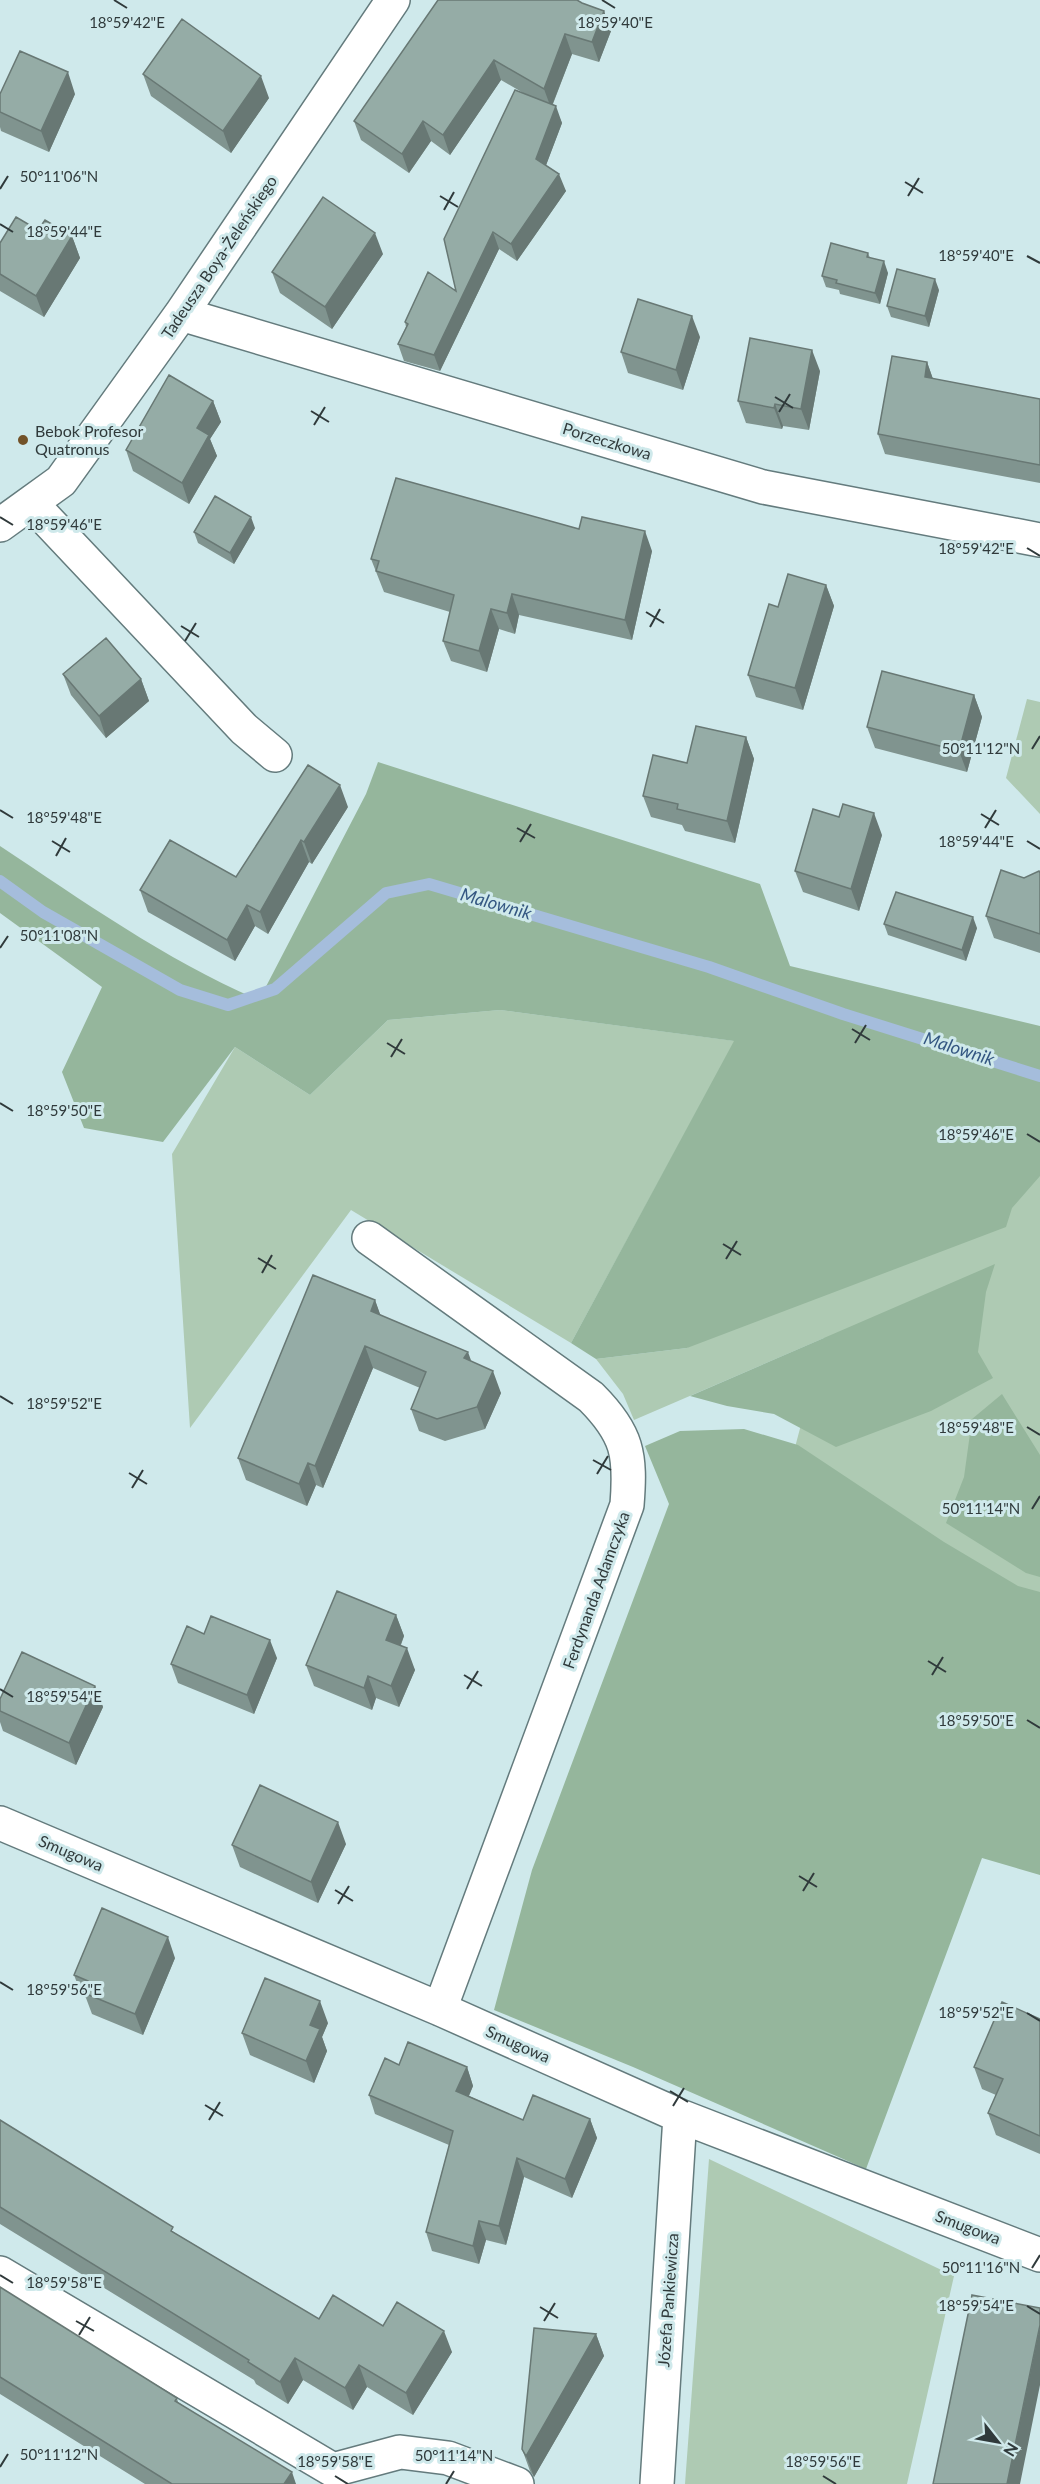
<svg xmlns="http://www.w3.org/2000/svg" width="1040" height="2484" font-family="Lato,sans-serif">
  <style>
    .green { fill: #aecab3 }
    .forest { fill: #95b69c }
    .lines { fill: none; stroke-linecap: round; stroke-linejoin: round }
    .stream { stroke: #a5bddc; stroke-width: 12 }
    .minor-casing { stroke: #647b7d; stroke-width: 36 }
    .minor { stroke: #fff; stroke-width: 33 }
    .wall { fill: #80948f }
    .shaded-wall { fill: #687874 }
    .building { fill: #95aca6; stroke: #687874; stroke-width: 1.5 }
    .ticks { fill: none; stroke: #303a3b; stroke-width: 2 }
    .poi-dot { fill: #725228; stroke: #cfe9eb; stroke-width: 2 }
    .labels { text-anchor: middle; stroke-width: 6; stroke-linejoin: round; paint-order: stroke }
    .street-label { font-size: 16px; fill: #303a3b; stroke: #cfe9eb }
    .poi-label { font-size: 16px; fill: #303a3b; stroke: #cfe9eb; text-anchor: start }
    .water-label { font-size: 18px; font-style: italic; fill: #345782; stroke: #cfe9eb }
    .ticks-label { font-size: 15px; text-anchor: middle; fill: #303a3b; stroke: #cfe9eb; stroke-width: 6; stroke-linejoin: round; paint-order: stroke }
  </style>
  <rect width="100%" height="100%" fill="#cfe9eb"/>
  <path class="green" d="M 1027,699 L 1040,702 L 1040,814 L 1006,778 Z
    M 500,1010 L 735,1041 L 571,1343 L 351,1210 L 190,1428 L 172,1154 L 235,1047 L 310,1095 L 388,1020 Z
    M 1040,1059 L 1040,1875 L 785,1485 L 824,1338 L 634,1420 L 623,1394 L 596,1359 L 687,1348 Z
    M 709,2159 L 954,2276 L 907,2484 L 685,2484 Z"/>
  <path class="forest" d="M 378,762 L 760,884 L 790,966 L 1040,1026 L 1040,1176 L 1012,1208 L 1006,1227 L 687,1348 L 596,1359 L 571,1343 L 734,1041 L 500,1010 L 388,1020 L 310,1095 L 235,1047 L 163,1142 L 84,1128 L 62,1072 L 102,987 L 0,913 L 0,846 C 83,901 167,961 259,1000 L 366,794 Z
    M 995,1264 L 986,1292 L 978,1352 L 993,1378 L 931,1411 L 836,1447 L 774,1414 L 727,1406 L 690,1396 Z
    M 1002,1394 L 1040,1455 L 1040,1577 L 1026,1573 L 946,1523 L 964,1477 L 972,1419 Z
    M 744,1429 L 798,1445 L 944,1542 L 1018,1586 L 1040,1592 L 1040,1875 L 982,1858 L 866,2169 L 633,2067 L 494,2010 L 532,1870 L 669,1504 L 645,1446 L 680,1431 Z"/>
  <g class="lines">
    <path class="stream" d="M 0,881 L 43,912 L 180,990 L 228,1005 L 275,989 L 386,893 L 429,884 L 709,967 L 843,1014 L 1040,1076"/>
    <g class="minor-casing">
      <path id="minor" d="M 181,314 L 763,487 L 1040,540
        M 31,503 L 244,729 L 275,755
        M 0,525 L 61,481 L 181,314 L 393,0
        M 369,1238 L 591,1397 C 628,1434 631,1455 627,1505 L 440,2009
        M 0,1823 L 440,2009 L 680,2116 L 1040,2255
        M 0,2273 L 333,2470 L 400,2452 L 448,2458 L 517,2484
        M 657,2484 L 680,2116"/>
    </g>
    <use href="#minor" class="minor"/>
  </g>
  <path class="wall" d="M 582,3 L 604,11 L 611,31 L 599,62 L 572,54 L 553,104 L 562,123 L 546,165 L 566,191 L 517,261 L 499,249 L 440,371 L 404,361 L 398,344 L 406,327 L 405,322 L 456,291 L 525,94 L 501,80 L 450,155 L 431,141 L 409,173 L 361,140 L 354,121 Z
    M 143,74 L 269,98 L 231,153 L 151,96 Z
    M 0,94 L 75,94 L 49,152 L 1,131 L 0,127 Z
    M 38,230 L 72,236 L 80,258 L 44,317 L 0,291 L 0,243 Z
    M 868,253 L 870,258 L 888,273 L 880,304 L 840,294 L 839,290 L 826,287 L 822,276 Z
    M 383,254 L 332,329 L 280,293 L 272,272 Z
    M 939,290 L 929,327 L 891,317 L 887,306 Z
    M 700,337 L 683,390 L 628,373 L 621,352 Z
    M 927,362 L 933,379 L 1040,399 L 1040,483 L 885,454 L 878,434 Z
    M 820,371 L 809,430 L 783,426 L 782,429 L 746,423 L 738,401 Z
    M 213,401 L 221,422 L 210,439 L 217,456 L 189,504 L 133,471 L 126,450 Z
    M 255,528 L 234,564 L 198,543 L 194,532 Z
    M 652,551 L 632,640 L 519,615 L 515,634 L 499,629 L 487,672 L 451,661 L 443,641 L 450,612 L 384,592 L 371,559 Z
    M 826,585 L 834,606 L 803,710 L 756,697 L 748,675 L 778,607 Z
    M 63,674 L 141,679 L 149,701 L 106,738 L 71,695 Z
    M 974,695 L 982,717 L 967,772 L 875,748 L 867,727 Z
    M 746,737 L 754,759 L 735,843 L 685,831 L 682,825 L 651,817 L 643,796 L 687,763 Z
    M 348,807 L 312,864 L 309,862 L 268,934 L 255,926 L 235,961 L 148,912 L 140,890 L 236,877 Z
    M 882,835 L 859,911 L 803,892 L 795,871 Z
    M 1040,873 L 1040,953 L 994,938 L 986,916 L 1024,878 Z
    M 884,924 L 977,928 L 966,961 L 888,935 Z
    M 375,1300 L 380,1315 L 471,1361 L 501,1393 L 485,1429 L 445,1441 L 419,1431 L 411,1409 L 420,1388 L 373,1368 L 323,1488 L 316,1485 L 307,1506 L 246,1480 L 238,1458 Z
    M 396,1615 L 404,1636 L 401,1645 L 415,1670 L 399,1707 L 376,1698 L 372,1710 L 314,1686 L 306,1665 Z
    M 204,1634 L 277,1658 L 254,1714 L 178,1683 L 171,1664 Z
    M 95,1686 L 103,1707 L 76,1765 L 3,1731 L 0,1722 L 0,1699 Z
    M 346,1844 L 318,1903 L 240,1867 L 232,1845 Z
    M 175,1958 L 143,2035 L 92,2014 L 86,1998 L 82,1996 L 74,1975 Z
    M 1040,2019 L 1040,2154 L 996,2135 L 988,2113 L 996,2095 L 982,2089 L 974,2067 Z
    M 328,2023 L 322,2037 L 327,2051 L 314,2083 L 250,2055 L 242,2033 Z
    M 399,2065 L 467,2067 L 473,2086 L 469,2096 L 523,2120 L 590,2119 L 597,2138 L 572,2198 L 524,2177 L 506,2245 L 486,2240 L 479,2264 L 432,2251 L 426,2232 L 449,2145 L 375,2114 L 369,2095 Z
    M 0,2120 L 175,2233 L 319,2319 L 383,2326 L 452,2352 L 413,2415 L 367,2387 L 353,2410 L 303,2380 L 288,2404 L 256,2384 L 254,2380 L 0,2224 Z
    M 0,2287 L 177,2398 L 178,2402 L 296,2484 L 145,2484 L 0,2394 Z
    M 596,2334 L 604,2356 L 534,2477 L 530,2471 L 522,2449 Z"/>
  <path class="shaded-wall" d="M 604,11 L 611,31 L 599,62 L 592,42 Z
    M 565,34 L 572,54 L 551,108 L 544,89 Z
    M 494,60 L 501,80 L 450,155 L 443,135 Z
    M 68,72 L 75,94 L 49,152 L 41,131 Z
    M 261,76 L 269,98 L 231,153 L 223,131 Z
    M 556,106 L 562,123 L 542,176 L 536,159 Z
    M 423,121 L 431,141 L 409,173 L 402,154 Z
    M 559,174 L 566,191 L 517,261 L 511,244 Z
    M 493,232 L 499,249 L 440,371 L 434,355 Z
    M 375,233 L 383,254 L 332,329 L 325,307 Z
    M 72,236 L 80,258 L 44,317 L 36,296 Z
    M 884,261 L 888,273 L 880,304 L 875,293 Z
    M 935,279 L 939,290 L 929,327 L 925,316 Z
    M 692,316 L 700,337 L 683,390 L 676,370 Z
    M 812,350 L 820,371 L 809,430 L 801,409 Z
    M 927,362 L 934,382 L 925,377 Z
    M 213,401 L 221,422 L 210,439 L 217,456 L 189,504 L 182,483 L 197,428 Z
    M 775,404 L 783,426 L 782,429 L 774,408 Z
    M 251,517 L 255,528 L 234,564 L 230,553 Z
    M 645,531 L 652,551 L 632,640 L 625,620 Z
    M 826,585 L 834,606 L 803,710 L 795,688 Z
    M 512,594 L 519,615 L 515,634 L 507,613 Z
    M 491,609 L 499,629 L 487,672 L 479,651 Z
    M 141,679 L 149,701 L 106,738 L 99,716 Z
    M 974,695 L 982,717 L 967,772 L 959,751 Z
    M 746,737 L 754,759 L 735,843 L 727,821 Z
    M 340,785 L 348,807 L 312,864 L 304,842 Z
    M 874,813 L 882,835 L 859,911 L 851,889 Z
    M 301,840 L 309,862 L 268,934 L 260,912 Z
    M 247,905 L 255,926 L 235,961 L 227,940 Z
    M 973,917 L 977,928 L 966,961 L 962,950 Z
    M 375,1300 L 383,1322 L 371,1311 Z
    M 365,1346 L 373,1368 L 323,1488 L 315,1466 Z
    M 468,1352 L 476,1374 L 464,1358 Z
    M 493,1371 L 501,1393 L 485,1429 L 477,1407 Z
    M 308,1463 L 316,1485 L 307,1506 L 299,1484 Z
    M 396,1615 L 404,1636 L 394,1661 L 386,1640 Z
    M 270,1640 L 277,1658 L 254,1714 L 247,1695 Z
    M 407,1648 L 415,1670 L 399,1707 L 391,1686 Z
    M 368,1676 L 376,1698 L 372,1710 L 364,1688 Z
    M 95,1686 L 103,1707 L 76,1765 L 69,1743 Z
    M 338,1822 L 346,1844 L 318,1903 L 311,1882 Z
    M 168,1937 L 175,1958 L 143,2035 L 135,2014 Z
    M 320,2001 L 328,2023 L 322,2037 L 327,2051 L 314,2083 L 306,2061 L 310,2025 Z
    M 467,2067 L 473,2086 L 463,2109 L 456,2091 Z
    M 590,2119 L 597,2138 L 572,2198 L 565,2179 Z
    M 517,2158 L 524,2177 L 506,2245 L 499,2226 Z
    M 479,2221 L 486,2240 L 479,2264 L 473,2246 Z
    M 1040,2326 L 1040,2385 L 1020,2484 L 1007,2484 Z
    M 444,2331 L 452,2352 L 413,2415 L 406,2393 Z
    M 596,2334 L 604,2356 L 534,2477 L 526,2456 Z
    M 295,2358 L 303,2380 L 288,2404 L 280,2382 Z
    M 359,2365 L 367,2387 L 353,2410 L 345,2388 Z
    M 292,2472 L 296,2484 L 284,2484 Z"/>
  <path class="building" d="M 438,0 L 577,0 L 582,3 L 604,11 L 592,42 L 565,34 L 544,89 L 494,60 L 443,135 L 423,121 L 402,154 L 354,121 Z
    M 182,19 L 261,76 L 223,131 L 143,74 Z
    M 20,51 L 68,72 L 41,131 L 0,112 L 0,94 Z
    M 515,90 L 556,106 L 536,159 L 559,174 L 511,244 L 493,232 L 434,355 L 398,344 L 408,324 L 405,322 L 428,272 L 456,291 L 444,239 Z
    M 323,197 L 375,233 L 325,307 L 272,272 Z
    M 16,217 L 38,230 L 45,220 L 72,236 L 36,296 L 0,274 L 0,243 Z
    M 831,243 L 868,253 L 867,257 L 884,261 L 875,293 L 836,283 L 837,280 L 822,276 Z
    M 897,269 L 935,279 L 925,316 L 887,306 Z
    M 638,299 L 692,316 L 676,370 L 621,352 Z
    M 750,338 L 812,350 L 801,409 L 775,404 L 774,408 L 738,401 Z
    M 892,356 L 927,362 L 925,377 L 1040,399 L 1040,465 L 878,434 Z
    M 169,375 L 213,401 L 197,428 L 209,435 L 182,483 L 126,450 Z
    M 396,478 L 579,529 L 582,517 L 645,531 L 625,620 L 512,594 L 507,613 L 491,609 L 479,651 L 443,641 L 454,595 L 376,571 L 379,561 L 371,559 Z
    M 215,496 L 251,517 L 230,553 L 194,532 Z
    M 788,574 L 826,585 L 795,688 L 748,675 L 769,604 L 778,607 Z
    M 106,638 L 141,679 L 99,716 L 63,674 Z
    M 882,671 L 974,695 L 959,751 L 867,727 Z
    M 696,726 L 746,737 L 727,821 L 677,809 L 678,804 L 643,796 L 653,755 L 687,763 Z
    M 308,765 L 340,785 L 304,842 L 301,840 L 260,912 L 247,905 L 227,940 L 140,890 L 170,840 L 236,877 Z
    M 843,804 L 874,813 L 851,889 L 795,871 L 813,809 L 839,817 Z
    M 1001,870 L 1024,878 L 1039,871 L 1040,873 L 1040,934 L 986,916 Z
    M 896,892 L 973,917 L 962,950 L 884,924 Z
    M 313,1275 L 375,1300 L 371,1311 L 468,1352 L 464,1358 L 493,1371 L 477,1407 L 437,1419 L 411,1409 L 426,1372 L 365,1346 L 315,1466 L 308,1463 L 299,1484 L 238,1458 Z
    M 337,1591 L 396,1615 L 386,1640 L 407,1648 L 391,1686 L 368,1676 L 364,1688 L 306,1665 Z
    M 211,1616 L 270,1640 L 247,1695 L 171,1664 L 187,1626 L 204,1634 Z
    M 22,1652 L 95,1686 L 69,1743 L 0,1711 L 0,1699 Z
    M 260,1785 L 338,1822 L 311,1882 L 232,1845 Z
    M 102,1908 L 168,1937 L 135,2014 L 84,1993 L 88,1981 L 74,1975 Z
    M 265,1978 L 320,2001 L 310,2025 L 320,2029 L 306,2061 L 242,2033 Z
    M 1002,2002 L 1040,2019 L 1040,2136 L 988,2113 L 1003,2079 L 974,2067 Z
    M 408,2042 L 467,2067 L 456,2091 L 523,2120 L 533,2095 L 590,2119 L 565,2179 L 517,2158 L 499,2226 L 479,2221 L 473,2246 L 426,2232 L 453,2131 L 369,2095 L 385,2058 L 399,2065 Z
    M 0,2120 L 173,2227 L 171,2231 L 319,2319 L 333,2295 L 383,2326 L 397,2302 L 444,2331 L 406,2393 L 359,2365 L 345,2388 L 295,2358 L 280,2382 L 248,2362 L 249,2360 L 0,2207 Z
    M 0,2287 L 177,2398 L 175,2401 L 292,2472 L 284,2484 L 172,2484 L 0,2377 Z
    M 972,2295 L 1040,2308 L 1040,2325 L 1007,2484 L 933,2484 Z
    M 534,2328 L 596,2334 L 526,2456 L 522,2449 Z"/>
  <path class="ticks" d="M 114,0 L 127,8M 602,0 L 615,8M 905,182 L 923,193M 0,189 L 8,176M 440,196 L 458,207M 908,196 L 919,178M 444,210 L 454,192M 0,224 L 13,232M 1027,256 L 1040,263M 775,397 L 793,408M 311,411 L 329,422M 779,412 L 790,394M 314,425 L 325,407M 0,517 L 13,525M 1027,548 L 1040,556M 646,612 L 664,623M 181,626 L 199,637M 650,627 L 660,609M 185,641 L 196,623M 1032,749 L 1040,736M 0,810 L 13,818M 981,814 L 999,825M 517,828 L 535,838M 985,828 L 996,810M 52,841 L 70,852M 1027,841 L 1040,849M 520,842 L 531,824M 56,856 L 66,838M 0,948 L 8,936M 852,1029 L 870,1040M 387,1043 L 405,1054M 855,1043 L 866,1025M 391,1057 L 402,1039M 0,1103 L 13,1111M 1027,1134 L 1040,1142M 723,1244 L 741,1255M 258,1258 L 276,1269M 726,1259 L 737,1241M 262,1273 L 272,1255M 0,1396 L 13,1404M 1027,1427 L 1040,1435M 593,1460 L 611,1470M 129,1473 L 147,1484M 597,1474 L 608,1456M 132,1488 L 143,1470M 1032,1509 L 1040,1496M 928,1661 L 946,1672M 464,1675 L 482,1686M 932,1675 L 943,1657M 0,1689 L 13,1697M 467,1689 L 478,1671M 1027,1720 L 1040,1728M 799,1876 L 817,1887M 335,1890 L 353,1901M 803,1891 L 814,1873M 338,1904 L 349,1886M 0,1982 L 13,1990M 1027,2013 L 1040,2021M 670,2091 L 688,2102M 205,2105 L 223,2116M 673,2106 L 684,2088M 209,2120 L 220,2102M 1032,2268 L 1040,2255M 0,2275 L 13,2283M 1027,2306 L 1040,2314M 540,2307 L 558,2318M 76,2321 L 94,2331M 544,2321 L 555,2303M 79,2335 L 90,2317M 0,2467 L 8,2454M 335,2476 L 348,2484M 823,2476 L 836,2484M 446,2484 L 454,2471"/>
  <circle class="poi-dot" cx="23" cy="440" r="6"/>
  <g class="labels">
    <g class="street-label">
      <text transform="translate(219 257) rotate(-56)" y="6">Tadeusza Boya-Żeleńskiego</text>
      <text transform="translate(607 441) rotate(17)" y="6">Porzeczkowa</text>
      <text transform="translate(596 1590) rotate(-70)" y="6">Ferdynanda Adamczyka</text>
      <text transform="translate(71 1853) rotate(23)" y="6">Smugowa</text>
      <text transform="translate(518 2044) rotate(24)" y="6">Smugowa</text>
      <text transform="translate(968 2227) rotate(21)" y="6">Smugowa</text>
      <text transform="translate(668 2300) rotate(-86)" y="6">Józefa Pankiewicza</text>
    </g>
    <g class="poi-label">
      <text x="35" y="437">Bebok Profesor<tspan x="35" dy="18">Quatronus</tspan></text>
    </g>
    <g class="water-label">
      <text transform="translate(496 904) rotate(16)" y="6">Malownik</text>
      <text transform="translate(959 1049) rotate(18)" y="6">Malownik</text>
    </g>
  </g>
  <g class="ticks-label">
    <text x="127" y="28">18°59'42"E</text>
    <text x="615" y="28">18°59'40"E</text>
    <text x="59" y="182">50°11'06"N</text>
    <text x="64" y="237">18°59'44"E</text>
    <text x="976" y="261">18°59'40"E</text>
    <text x="64" y="530">18°59'46"E</text>
    <text x="976" y="554">18°59'42"E</text>
    <text x="981" y="754">50°11'12"N</text>
    <text x="64" y="823">18°59'48"E</text>
    <text x="976" y="847">18°59'44"E</text>
    <text x="59" y="941">50°11'08"N</text>
    <text x="64" y="1116">18°59'50"E</text>
    <text x="976" y="1140">18°59'46"E</text>
    <text x="64" y="1409">18°59'52"E</text>
    <text x="976" y="1433">18°59'48"E</text>
    <text x="981" y="1514">50°11'14"N</text>
    <text x="64" y="1702">18°59'54"E</text>
    <text x="976" y="1726">18°59'50"E</text>
    <text x="64" y="1995">18°59'56"E</text>
    <text x="976" y="2018">18°59'52"E</text>
    <text x="981" y="2273">50°11'16"N</text>
    <text x="64" y="2288">18°59'58"E</text>
    <text x="976" y="2311">18°59'54"E</text>
    <text x="59" y="2460">50°11'12"N</text>
    <text x="454" y="2461">50°11'14"N</text>
    <text x="335" y="2467">18°59'58"E</text>
    <text x="823" y="2467">18°59'56"E</text>
  </g>
  <g transform="translate(998 2442) rotate(121)" stroke="#cfe9eb" stroke-width="4.5" paint-order="stroke">
  <path d="M0-4.5L10 22L0 15L-10 22Z" fill="#303a3b"/>
  <text y="-9" font-size="16" font-weight="bold" text-anchor="middle" fill="#303a3b">N</text>
  </g>
</svg>
